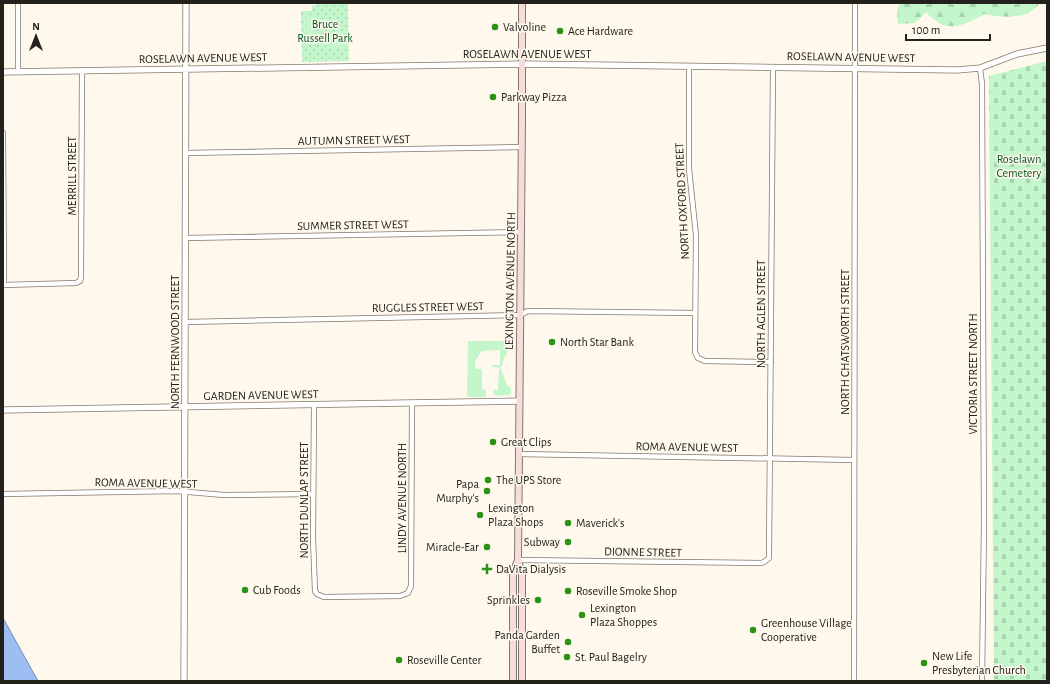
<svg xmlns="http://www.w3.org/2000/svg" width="1050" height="684" font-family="'Alegreya Sans',sans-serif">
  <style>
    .forest { fill: url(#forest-firs) }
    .cemetery { fill: url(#cemetery-stones) }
    .park { fill: url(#park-dots) }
    .garden { fill: #c3f7cb }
    .water { fill: #9dbdf3; stroke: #788eb2 }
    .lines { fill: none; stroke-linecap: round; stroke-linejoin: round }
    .minor-casing { stroke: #817a6c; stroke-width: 6 }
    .tertiary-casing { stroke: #817a6c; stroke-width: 7 }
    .secondary-casing { stroke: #817a6c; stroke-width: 8 }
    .minor { stroke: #fff; stroke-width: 4.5 }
    .tertiary { stroke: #fff; stroke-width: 5.5 }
    .secondary { stroke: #f8dcdb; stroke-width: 6 }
    .poi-dot { fill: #2c9213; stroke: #fff8ec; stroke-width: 1.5 }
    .labels { text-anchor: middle; stroke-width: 3; stroke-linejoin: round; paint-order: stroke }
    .park-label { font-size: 12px; fill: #015623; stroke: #fff8ec }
    .poi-label { font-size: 12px; fill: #23211b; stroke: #fff8ec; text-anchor: start }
    .street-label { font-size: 12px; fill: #23211b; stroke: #fff8ec }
  </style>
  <defs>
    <pattern id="forest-firs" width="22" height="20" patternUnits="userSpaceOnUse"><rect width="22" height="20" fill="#c3f7cb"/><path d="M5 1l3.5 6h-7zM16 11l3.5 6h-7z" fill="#a7d3ae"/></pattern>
    <pattern id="cemetery-stones" width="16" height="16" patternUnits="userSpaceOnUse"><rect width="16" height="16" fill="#c3f7cb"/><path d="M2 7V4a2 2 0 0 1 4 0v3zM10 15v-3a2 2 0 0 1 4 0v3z" fill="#a7d3ae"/></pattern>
    <pattern id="park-dots" width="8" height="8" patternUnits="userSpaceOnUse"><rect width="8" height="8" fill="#c3f7cb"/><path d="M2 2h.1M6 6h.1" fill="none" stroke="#a7d3ae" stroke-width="1.8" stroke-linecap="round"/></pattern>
  </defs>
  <rect width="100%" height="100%" fill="#fff8ec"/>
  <path class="forest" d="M 901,3 L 1040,3 C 1028,20 1002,18 984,14 C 962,27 945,34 926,12 L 915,23 L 898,24 L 897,9 Z"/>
  <path class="cemetery" d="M 1047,61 L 1047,681 L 994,681 L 989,76 Z"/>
  <path class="park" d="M 316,3 L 348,3 L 349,61 L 302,62 L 301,11 L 312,11 L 312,6 L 316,5 Z"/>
  <path class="garden" d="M 306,16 L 316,16 L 316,35 L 306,35 Z
    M 337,33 L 344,34 L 343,49 L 326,49 C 326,40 329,37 337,33 Z
    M 468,341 L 511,341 C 510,351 504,355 502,366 L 500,368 L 492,367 L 492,365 L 500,365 L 500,350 L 482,351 L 475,361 L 475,369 L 482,369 L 482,389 L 486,390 L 486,397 L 467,397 Z
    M 499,368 L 501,369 L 507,385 L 511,388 L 511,394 L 508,395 L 495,396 L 495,394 L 493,394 L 493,390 L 498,390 Z"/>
  <path class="water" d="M 3,618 L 38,681 L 3,681 Z"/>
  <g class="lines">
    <g class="minor-casing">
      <path id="minor" d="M 18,3 L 18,72
        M 689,66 L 689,169 L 696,235 L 695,352 L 698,358 L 705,361 L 771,362
        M 980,68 L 982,84 L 984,522 L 982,681
        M 3,133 L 4,285
        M 186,153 L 522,147
        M 186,238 L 521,232
        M 3,285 L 76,283 L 80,281 L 81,277 L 82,71
        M 186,322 L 520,315 L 528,311 L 695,313
        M 314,405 L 313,538 L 315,591 L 317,594 L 324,597 L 400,596 L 408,593 L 411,586 L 412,403
        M 519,454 L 854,460
        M 3,494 L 177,491 L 224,495 L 313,494
        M 518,560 L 761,563 L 764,562 L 769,558 L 773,67
        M 854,681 L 855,3"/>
    </g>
    <g class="tertiary-casing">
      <path id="tertiary" d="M 3,72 L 522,64 L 957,70 L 980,68 L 1017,54 L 1047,48
        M 3,410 L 519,401
        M 184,681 L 186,3"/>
    </g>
    <g class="secondary-casing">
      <path id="secondary" d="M 522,3 L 522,120 L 518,560 L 522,574 L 522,681
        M 513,681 L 513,573 L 518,560"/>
    </g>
    <use href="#minor" class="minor"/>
    <use href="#tertiary" class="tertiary"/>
    <use href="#secondary" class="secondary"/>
  </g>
  <g class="poi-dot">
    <circle cx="495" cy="27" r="4"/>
    <circle cx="560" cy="31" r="4"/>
    <circle cx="493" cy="97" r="4"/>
    <circle cx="552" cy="342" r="4"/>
    <circle cx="493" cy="442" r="4"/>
    <circle cx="488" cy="480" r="4"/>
    <circle cx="487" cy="491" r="4"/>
    <circle cx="480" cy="515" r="4"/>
    <circle cx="568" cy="523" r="4"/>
    <circle cx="568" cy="542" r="4"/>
    <circle cx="487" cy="547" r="4"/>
    <path d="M485 563h4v4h4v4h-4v4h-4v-4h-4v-4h4z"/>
    <circle cx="245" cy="590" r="4"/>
    <circle cx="568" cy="591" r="4"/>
    <circle cx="538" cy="600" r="4"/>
    <circle cx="582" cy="615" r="4"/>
    <circle cx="753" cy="630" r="4"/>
    <circle cx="568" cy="642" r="4"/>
    <circle cx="567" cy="657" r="4"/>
    <circle cx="399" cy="660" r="4"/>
    <circle cx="924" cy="663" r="4"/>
  </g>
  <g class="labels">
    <g class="park-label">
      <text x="325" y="28">Bruce<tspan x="325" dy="14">Russell Park</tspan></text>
      <text x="1019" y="163">Roselawn<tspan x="1019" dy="14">Cemetery</tspan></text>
    </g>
    <g class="poi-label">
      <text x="503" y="31">Valvoline</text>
      <text x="568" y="35">Ace Hardware</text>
      <text x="501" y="101">Parkway Pizza</text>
      <text x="560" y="346">North Star Bank</text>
      <text x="501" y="446">Great Clips</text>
      <text x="496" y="484">The UPS Store</text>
      <text x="479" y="488" text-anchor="end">Papa<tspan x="479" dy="14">Murphy's</tspan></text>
      <text x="488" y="512">Lexington<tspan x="488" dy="14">Plaza Shops</tspan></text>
      <text x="576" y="527">Maverick's</text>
      <text x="560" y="546" text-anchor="end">Subway</text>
      <text x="479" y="551" text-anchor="end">Miracle-Ear</text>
      <text x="496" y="573">DaVita Dialysis</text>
      <text x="253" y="594">Cub Foods</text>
      <text x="576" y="595">Roseville Smoke Shop</text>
      <text x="530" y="604" text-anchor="end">Sprinkles</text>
      <text x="590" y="612">Lexington<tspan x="590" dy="14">Plaza Shoppes</tspan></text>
      <text x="761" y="627">Greenhouse Village<tspan x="761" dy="14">Cooperative</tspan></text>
      <text x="560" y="639" text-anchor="end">Panda Garden<tspan x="560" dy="14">Buffet</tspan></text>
      <text x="932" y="660">New Life<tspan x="932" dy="14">Presbyterian Church</tspan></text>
      <text x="575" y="661">St. Paul Bagelry</text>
      <text x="407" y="664">Roseville Center</text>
    </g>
    <g class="street-label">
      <text x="527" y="58">ROSELAWN AVENUE WEST</text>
      <text transform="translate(851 57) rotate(1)" y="4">ROSELAWN AVENUE WEST</text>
      <text transform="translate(203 58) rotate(-1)" y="4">ROSELAWN AVENUE WEST</text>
      <text transform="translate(354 140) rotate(-1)" y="4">AUTUMN STREET WEST</text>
      <text transform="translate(72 176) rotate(-90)" y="4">MERRILL STREET</text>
      <text transform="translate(682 201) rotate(-93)" y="4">NORTH OXFORD STREET</text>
      <text transform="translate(353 225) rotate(-1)" y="4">SUMMER STREET WEST</text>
      <text transform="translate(510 281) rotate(-89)" y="4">LEXINGTON AVENUE NORTH</text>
      <text transform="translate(428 307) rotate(-1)" y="4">RUGGLES STREET WEST</text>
      <text transform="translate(761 314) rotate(-90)" y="4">NORTH AGLEN STREET</text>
      <text transform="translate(175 342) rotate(-90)" y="4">NORTH FERNWOOD STREET</text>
      <text transform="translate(845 342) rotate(-90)" y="4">NORTH CHATSWORTH STREET</text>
      <text transform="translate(973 374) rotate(-90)" y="4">VICTORIA STREET NORTH</text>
      <text transform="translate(261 395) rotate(-1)" y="4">GARDEN AVENUE WEST</text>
      <text transform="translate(687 447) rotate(1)" y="4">ROMA AVENUE WEST</text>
      <text transform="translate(146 483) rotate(1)" y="4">ROMA AVENUE WEST</text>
      <text transform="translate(402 498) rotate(-90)" y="4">LINDY AVENUE NORTH</text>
      <text transform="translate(304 500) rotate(-90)" y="4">NORTH DUNLAP STREET</text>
      <text transform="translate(643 552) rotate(1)" y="4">DIONNE STREET</text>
    </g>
  </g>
  <rect width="1050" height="684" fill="none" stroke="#23211b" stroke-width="8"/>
  <g transform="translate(36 36)" stroke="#fff8ec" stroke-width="3" paint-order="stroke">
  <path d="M0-3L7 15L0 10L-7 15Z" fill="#23211b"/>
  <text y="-6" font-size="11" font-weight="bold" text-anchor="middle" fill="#23211b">N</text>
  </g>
  <path d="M906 34v6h84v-6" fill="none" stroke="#23211b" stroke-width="2"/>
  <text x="912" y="34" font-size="12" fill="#23211b" stroke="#fff8ec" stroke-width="3" paint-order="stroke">100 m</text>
</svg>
